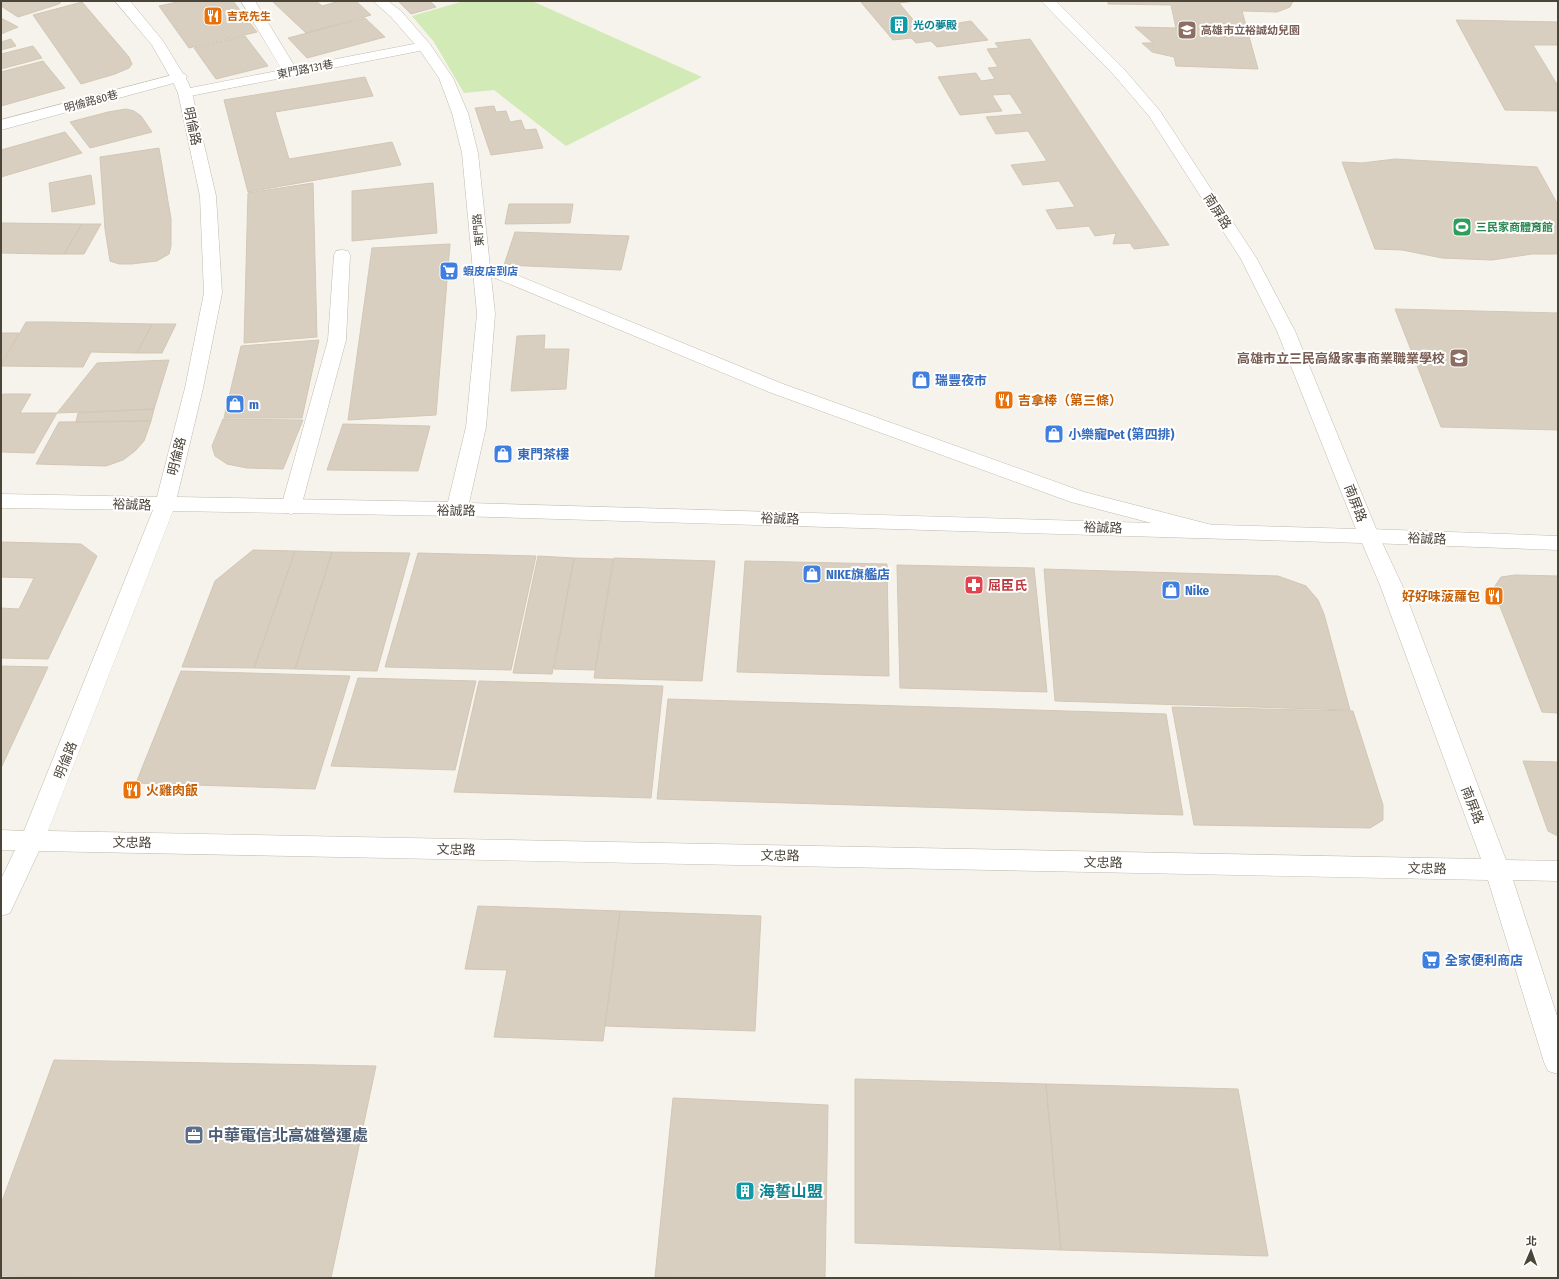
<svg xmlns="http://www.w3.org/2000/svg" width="1559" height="1279" font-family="'Fira Sans Condensed','Noto Sans TC','Noto Sans JP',sans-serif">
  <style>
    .green { fill: #d2eab5 }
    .building { fill: #d8cfc1; stroke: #d3c7b4 }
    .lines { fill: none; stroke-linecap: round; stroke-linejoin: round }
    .service-casing { stroke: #c2bbae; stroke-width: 1 }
    .pedestrian-casing { stroke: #c2bbae; stroke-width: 1 }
    .minor-casing { stroke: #c2bbae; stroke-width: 1 }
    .tertiary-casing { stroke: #c2bbae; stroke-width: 1 }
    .service { fill: #fff; fill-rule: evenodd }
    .pedestrian { fill: #fff; fill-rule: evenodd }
    .minor { fill: #fff; fill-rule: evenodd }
    .tertiary { fill: #fff; fill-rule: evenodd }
    .labels { text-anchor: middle; stroke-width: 4; stroke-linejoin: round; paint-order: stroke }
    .far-food-label { font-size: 11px; font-weight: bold; fill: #c56008; stroke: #fff; text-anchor: start }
    .far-culture-label { font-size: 11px; font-weight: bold; fill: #0d838f; stroke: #fff; text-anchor: start }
    .far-education-label { font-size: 11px; font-weight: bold; fill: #785e54; stroke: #fff; text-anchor: start }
    .far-street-label { font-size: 11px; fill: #4b4439; stroke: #fff }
    .far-leisure-label { font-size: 11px; font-weight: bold; fill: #27864d; stroke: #fff; text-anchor: start }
    .far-shop-label { font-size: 11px; font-weight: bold; fill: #366cbe; stroke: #fff; text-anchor: start }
    .street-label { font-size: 13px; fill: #4b4439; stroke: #fff }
    .education-label { font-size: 13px; font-weight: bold; fill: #785e54; stroke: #fff; text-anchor: end }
    .shop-label { font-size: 13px; font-weight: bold; fill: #366cbe; stroke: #fff; text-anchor: start }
    .food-label { font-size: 13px; font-weight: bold; fill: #c56008; stroke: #fff; text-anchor: start }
    .health-label { font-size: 13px; font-weight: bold; fill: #be3a42; stroke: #fff; text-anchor: start }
    .near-service-label { font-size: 16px; font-weight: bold; fill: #4e5e75; stroke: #fff; text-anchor: start }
    .near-culture-label { font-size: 16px; font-weight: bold; fill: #0d838f; stroke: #fff; text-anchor: start }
  </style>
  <rect width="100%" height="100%" fill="#f6f3ec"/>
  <path class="green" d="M 464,1 L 532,1 L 702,77 L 566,146 L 494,90 L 464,93 L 434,42 L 412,16 Z"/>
  <path class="building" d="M 1,1 L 62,1 L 59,4 L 18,17 L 1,6 Z
    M 182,1 L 233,1 L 257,32 L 189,48 L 159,6 Z
    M 272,1 L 316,1 L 322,6 L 340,1 L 356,1 L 371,15 L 306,33 Z
    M 398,1 L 430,1 L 436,7 L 411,14 Z
    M 860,1 L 915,1 L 899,3 L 921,29 L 971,21 L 988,40 L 937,47 L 931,41 L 916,43 L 911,38 L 893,40 Z
    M 1108,1 L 1293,1 L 1290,7 L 1277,12 L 1242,11 L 1258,69 L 1176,66 L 1174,57 L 1152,52 L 1142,43 L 1153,43 L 1135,27 L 1176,28 L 1171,5 L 1108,4 Z
    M 82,2 L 129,57 L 132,64 L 129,68 L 115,74 L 81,84 L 33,15 Z
    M 1,18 L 18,27 L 1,34 Z
    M 365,18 L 385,37 L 307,58 L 288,38 Z
    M 1456,20 L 1558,22 L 1558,45 L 1533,45 L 1558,86 L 1558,111 L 1505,110 Z
    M 245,36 L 268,66 L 216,79 L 194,48 Z
    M 11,39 L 16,46 L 1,50 L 1,42 Z
    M 1030,39 L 1169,245 L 1134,249 L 1130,243 L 1113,244 L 1116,233 L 1095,236 L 1089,226 L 1057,229 L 1046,210 L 1075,207 L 1059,181 L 1023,185 L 1011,165 L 1047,161 L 1028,131 L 996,134 L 986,117 L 1023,114 L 1010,94 L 992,95 L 1002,111 L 960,115 L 938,77 L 976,73 L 981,81 L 995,79 L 988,68 L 998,67 L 987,49 L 999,48 L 995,43 Z
    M 33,46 L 42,58 L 1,69 L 1,54 Z
    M 43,61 L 65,88 L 1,106 L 1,72 Z
    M 365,77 L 373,96 L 275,112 L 289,159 L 392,142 L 401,165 L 248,192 L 224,100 Z
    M 494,106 L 496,112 L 506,111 L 510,122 L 521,120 L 525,130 L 536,129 L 543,148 L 491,155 L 475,108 Z
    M 126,109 L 134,111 L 141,116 L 152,132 L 90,148 L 70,122 L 108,112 Z
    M 65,132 L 82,153 L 1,177 L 1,150 Z
    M 159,148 L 171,219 L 171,246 L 169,254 L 157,261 L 131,264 L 119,264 L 110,261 L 105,229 L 100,157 Z
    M 1395,159 L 1537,167 L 1558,205 L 1558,254 L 1532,254 L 1492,260 L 1442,258 L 1402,250 L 1375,249 L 1342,162 L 1362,163 Z
    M 91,175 L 95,204 L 52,212 L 49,183 Z
    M 313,183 L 317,337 L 244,343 L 248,193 Z
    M 433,183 L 437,233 L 352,241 L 352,191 Z
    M 509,204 L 573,204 L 570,223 L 505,224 Z
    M 1,223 L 82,224 L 64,254 L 49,254 L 1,253 Z
    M 82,224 L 101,224 L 84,254 L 64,254 Z
    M 515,232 L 629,236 L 621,270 L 504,265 Z
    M 450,244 L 436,415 L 348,420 L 372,248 Z
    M 1395,309 L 1558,313 L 1558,430 L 1441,427 Z
    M 26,322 L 51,322 L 152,324 L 137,353 L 91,352 L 83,367 L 1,366 Z
    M 152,324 L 176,324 L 162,353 L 137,353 Z
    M 1,333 L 19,333 L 1,364 Z
    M 545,335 L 544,349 L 569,349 L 566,389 L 511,391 L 517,336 Z
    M 319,340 L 302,418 L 224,418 L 241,346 Z
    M 169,360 L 154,409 L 57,413 L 97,363 Z
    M 3,394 L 31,394 L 20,413 L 57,413 L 34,453 L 1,452 L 1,397 Z
    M 154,409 L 151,421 L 76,422 L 78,413 Z
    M 223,419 L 303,420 L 283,469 L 247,468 L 227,464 L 215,456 L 212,446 Z
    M 151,421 L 144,441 L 135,451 L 123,460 L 106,466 L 36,464 L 59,422 Z
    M 343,424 L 430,426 L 418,471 L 327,470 Z
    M 1,542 L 81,544 L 97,556 L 48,659 L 1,658 L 1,608 L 19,609 L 34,578 L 1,577 Z
    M 253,550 L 295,551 L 254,668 L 182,667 L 215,581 Z
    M 295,551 L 332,552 L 295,669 L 254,668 Z
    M 332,552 L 410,553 L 377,671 L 295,669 Z
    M 418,553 L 536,556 L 511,670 L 385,667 Z
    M 538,556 L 574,558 L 552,674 L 513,673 Z
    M 574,558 L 613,559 L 595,670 L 554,669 Z
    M 614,558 L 715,561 L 702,681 L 594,678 Z
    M 745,561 L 887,564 L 889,676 L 737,672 Z
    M 897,565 L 1034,568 L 1047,692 L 900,688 Z
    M 1044,569 L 1278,576 L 1306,586 L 1318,600 L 1324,614 L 1350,710 L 1055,701 Z
    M 1515,575 L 1558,576 L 1558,713 L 1542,712 L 1493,589 L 1501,577 Z
    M 1,666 L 48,667 L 1,768 Z
    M 181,671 L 350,676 L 315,789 L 136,783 Z
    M 358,678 L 476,681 L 455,770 L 331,766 Z
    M 479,681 L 663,686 L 651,798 L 454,792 Z
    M 668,699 L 1166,714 L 1183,815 L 657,799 Z
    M 1172,707 L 1353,711 L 1383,805 L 1383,820 L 1370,828 L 1194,825 Z
    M 1523,761 L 1558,762 L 1558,836 L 1548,831 Z
    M 478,906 L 620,911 L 603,1041 L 494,1037 L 507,970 L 465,969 Z
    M 620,911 L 761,916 L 755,1031 L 605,1026 Z
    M 54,1060 L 376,1066 L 331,1278 L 128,1278 L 1,1276 L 1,1204 Z
    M 855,1079 L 1046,1084 L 1061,1250 L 855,1243 Z
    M 1046,1084 L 1238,1089 L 1268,1256 L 1061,1250 Z
    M 673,1098 L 828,1105 L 825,1278 L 655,1277 Z"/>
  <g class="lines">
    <g class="service-casing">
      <path id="service" d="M 241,1 L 255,1 L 295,67 L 424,42 L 429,43 L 431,46 L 429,49 L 424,50 L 185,97 L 180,96 L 178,93 L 180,90 L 282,70 Z
        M 180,73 L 185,74 L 187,77 L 185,80 L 1,130 L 1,120 Z
        M 342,250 L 348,251 L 350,255 L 346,340 L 301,507 L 298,512 L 291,514 L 284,512 L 281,507 L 328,340 L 334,255 L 336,251 Z"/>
    </g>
    <g class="pedestrian-casing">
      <path id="pedestrian" d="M 482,261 L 783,384 L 1084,492 L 1212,525 L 1215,530 L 1212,535 L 1205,537 L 1071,502 L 769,392 L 476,270 L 473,266 L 476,262 Z"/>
    </g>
    <g class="minor-casing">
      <path id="minor" d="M 115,1 L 130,1 L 163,41 L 188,82 L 192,93 L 216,196 L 222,293 L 203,388 L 177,497 L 448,502 L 466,427 L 477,314 L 462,153 L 452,113 L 439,78 L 419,49 L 391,17 L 373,1 L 388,1 L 401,11 L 429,43 L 453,78 L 468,113 L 478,153 L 495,314 L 486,427 L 469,503 L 1356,529 L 1277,331 L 1241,259 L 1149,116 L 1113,74 L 1041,1 L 1056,1 L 1123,68 L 1160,111 L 1257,259 L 1295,331 L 1379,536 L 1402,585 L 1506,860 L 1558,861 L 1558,881 L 1513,880 L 1558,1019 L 1558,1074 L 1548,1071 L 1544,1062 L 1488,880 L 39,851 L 10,913 L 1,916 L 1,879 L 15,850 L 1,850 L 1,830 L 24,831 L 153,510 L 1,508 L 1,494 L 157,497 L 185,388 L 204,293 L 200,196 L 178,93 L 173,82 L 152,45 ZM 173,511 L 457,516 L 1362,543 L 1380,585 L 1481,859 L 48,831 Z"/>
    </g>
    <g class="tertiary-casing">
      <path id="tertiary" d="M 1369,529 L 1558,536 L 1558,550 L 1369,543 L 1362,541 L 1359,536 L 1362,531 Z"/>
    </g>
    <use href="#service" class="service"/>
    <use href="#pedestrian" class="pedestrian"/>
    <use href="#minor" class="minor"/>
    <use href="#tertiary" class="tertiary"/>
  </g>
  <defs>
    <g id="restaurant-square" transform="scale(1)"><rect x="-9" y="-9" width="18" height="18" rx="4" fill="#e8710a" stroke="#fff"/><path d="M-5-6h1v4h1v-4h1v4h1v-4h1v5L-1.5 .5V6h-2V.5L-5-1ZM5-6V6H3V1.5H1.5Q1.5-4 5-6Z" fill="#fff"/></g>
    <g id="building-square" transform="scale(1)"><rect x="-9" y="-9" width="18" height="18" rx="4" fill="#0f9aa8" stroke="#fff"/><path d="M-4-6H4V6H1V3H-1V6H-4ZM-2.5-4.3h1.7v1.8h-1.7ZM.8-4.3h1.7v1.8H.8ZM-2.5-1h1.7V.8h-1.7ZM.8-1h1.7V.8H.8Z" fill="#fff"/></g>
    <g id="school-square" transform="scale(1)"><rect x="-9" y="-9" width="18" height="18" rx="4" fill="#8d6e63" stroke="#fff"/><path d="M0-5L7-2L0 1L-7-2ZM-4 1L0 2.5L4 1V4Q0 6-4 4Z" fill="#fff"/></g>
    <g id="stadium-square" transform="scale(1)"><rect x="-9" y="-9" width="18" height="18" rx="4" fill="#2e9e5b" stroke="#fff"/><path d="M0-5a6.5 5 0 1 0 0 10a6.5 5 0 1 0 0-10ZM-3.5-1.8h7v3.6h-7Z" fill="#fff"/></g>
    <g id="supermarket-square" transform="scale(1)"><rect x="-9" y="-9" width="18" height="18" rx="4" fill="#3f7fe0" stroke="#fff"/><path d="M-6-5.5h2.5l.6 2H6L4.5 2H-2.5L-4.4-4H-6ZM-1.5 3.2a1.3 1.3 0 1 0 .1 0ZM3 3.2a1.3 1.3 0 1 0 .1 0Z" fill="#fff"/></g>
    <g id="shop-square" transform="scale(1)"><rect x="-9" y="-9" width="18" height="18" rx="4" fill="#3f7fe0" stroke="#fff"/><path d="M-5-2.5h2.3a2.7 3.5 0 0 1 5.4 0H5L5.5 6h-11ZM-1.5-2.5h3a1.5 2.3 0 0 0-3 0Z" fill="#fff"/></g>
    <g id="pharmacy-square" transform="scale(1)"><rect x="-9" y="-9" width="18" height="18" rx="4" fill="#e0444e" stroke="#fff"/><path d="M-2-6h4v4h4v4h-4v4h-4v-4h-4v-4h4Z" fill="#fff"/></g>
    <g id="office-square" transform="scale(1)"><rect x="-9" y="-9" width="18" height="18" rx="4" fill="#5c6f8a" stroke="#fff"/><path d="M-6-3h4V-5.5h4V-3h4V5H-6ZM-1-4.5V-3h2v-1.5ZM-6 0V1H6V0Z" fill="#fff"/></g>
  </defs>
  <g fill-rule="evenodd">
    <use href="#restaurant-square" x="213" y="16"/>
    <use href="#building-square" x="899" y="25"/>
    <use href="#school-square" x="1187" y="30"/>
    <use href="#stadium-square" x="1462" y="227"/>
    <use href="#supermarket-square" x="449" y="271"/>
    <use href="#school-square" x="1459" y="358"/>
    <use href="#shop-square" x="921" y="380"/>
    <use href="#restaurant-square" x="1004" y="400"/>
    <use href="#shop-square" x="235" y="404"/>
    <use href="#shop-square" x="1054" y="434"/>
    <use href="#shop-square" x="503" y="454"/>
    <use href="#shop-square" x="812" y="574"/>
    <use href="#pharmacy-square" x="974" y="585"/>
    <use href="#shop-square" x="1171" y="590"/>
    <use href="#restaurant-square" x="1494" y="596"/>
    <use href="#restaurant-square" x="132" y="790"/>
    <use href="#supermarket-square" x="1431" y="960"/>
    <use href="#office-square" x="194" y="1135"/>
    <use href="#building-square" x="745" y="1191"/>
  </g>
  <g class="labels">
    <g class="far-food-label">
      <text x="227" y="20">吉克先生</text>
    </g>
    <g class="far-culture-label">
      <text x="913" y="29">光の夢殿</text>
    </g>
    <g class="far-education-label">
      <text x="1201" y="34">高雄市立裕誠幼兒園</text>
    </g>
    <g class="far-street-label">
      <text transform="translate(305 69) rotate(-11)" y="4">東門路131巷</text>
      <text transform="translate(91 101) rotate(-15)" y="4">明倫路80巷</text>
      <text transform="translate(478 230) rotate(-95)" y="4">東門路</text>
    </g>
    <g class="far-leisure-label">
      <text x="1476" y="231">三民家商體育館</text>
    </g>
    <g class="far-shop-label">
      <text x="463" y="275">蝦皮店到店</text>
    </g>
    <g class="street-label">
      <text transform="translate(193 126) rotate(78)" y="5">明倫路</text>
      <text transform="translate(1218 211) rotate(57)" y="5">南屏路</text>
      <text transform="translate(176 456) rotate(-76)" y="5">明倫路</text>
      <text transform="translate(1356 503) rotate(69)" y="5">南屏路</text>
      <text transform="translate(132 504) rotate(2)" y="5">裕誠路</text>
      <text transform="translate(456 510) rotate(1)" y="5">裕誠路</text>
      <text transform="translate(780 518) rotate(2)" y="5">裕誠路</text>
      <text transform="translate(1103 527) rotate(2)" y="5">裕誠路</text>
      <text transform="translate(1427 538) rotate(2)" y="5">裕誠路</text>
      <text transform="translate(65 760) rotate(-68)" y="5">明倫路</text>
      <text transform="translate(1473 805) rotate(69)" y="5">南屏路</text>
      <text transform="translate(132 842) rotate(1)" y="5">文忠路</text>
      <text transform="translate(456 849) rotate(1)" y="5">文忠路</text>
      <text transform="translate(780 855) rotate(1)" y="5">文忠路</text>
      <text transform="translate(1103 862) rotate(1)" y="5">文忠路</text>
      <text transform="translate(1427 868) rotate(1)" y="5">文忠路</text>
    </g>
    <g class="education-label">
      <text x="1445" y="363">高雄市立三民高級家事商業職業學校</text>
    </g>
    <g class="shop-label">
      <text x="935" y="385">瑞豐夜市</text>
      <text x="249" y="409">m</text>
      <text x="1068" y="439">小樂寵Pet (第四排)</text>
      <text x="517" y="459">東門茶樓</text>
      <text x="826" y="579">NIKE旗艦店</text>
      <text x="1185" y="595">Nike</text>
      <text x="1445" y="965">全家便利商店</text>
    </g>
    <g class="food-label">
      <text x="1018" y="405">吉拿棒（第三條）</text>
      <text x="1480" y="601" text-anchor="end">好好味菠蘿包</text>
      <text x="146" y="795">火雞肉飯</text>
    </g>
    <g class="health-label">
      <text x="988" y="590">屈臣氏</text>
    </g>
    <g class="near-service-label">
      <text x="208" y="1141">中華電信北高雄營運處</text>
    </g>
    <g class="near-culture-label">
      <text x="759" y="1197">海誓山盟</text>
    </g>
  </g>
  <rect width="1559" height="1279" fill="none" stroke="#4b4439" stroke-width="4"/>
  <g transform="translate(1531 1251) rotate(2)" stroke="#ffffff" stroke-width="3" paint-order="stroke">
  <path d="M0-3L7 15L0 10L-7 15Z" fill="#4b4439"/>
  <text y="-6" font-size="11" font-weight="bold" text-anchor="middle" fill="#4b4439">北</text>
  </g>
</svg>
